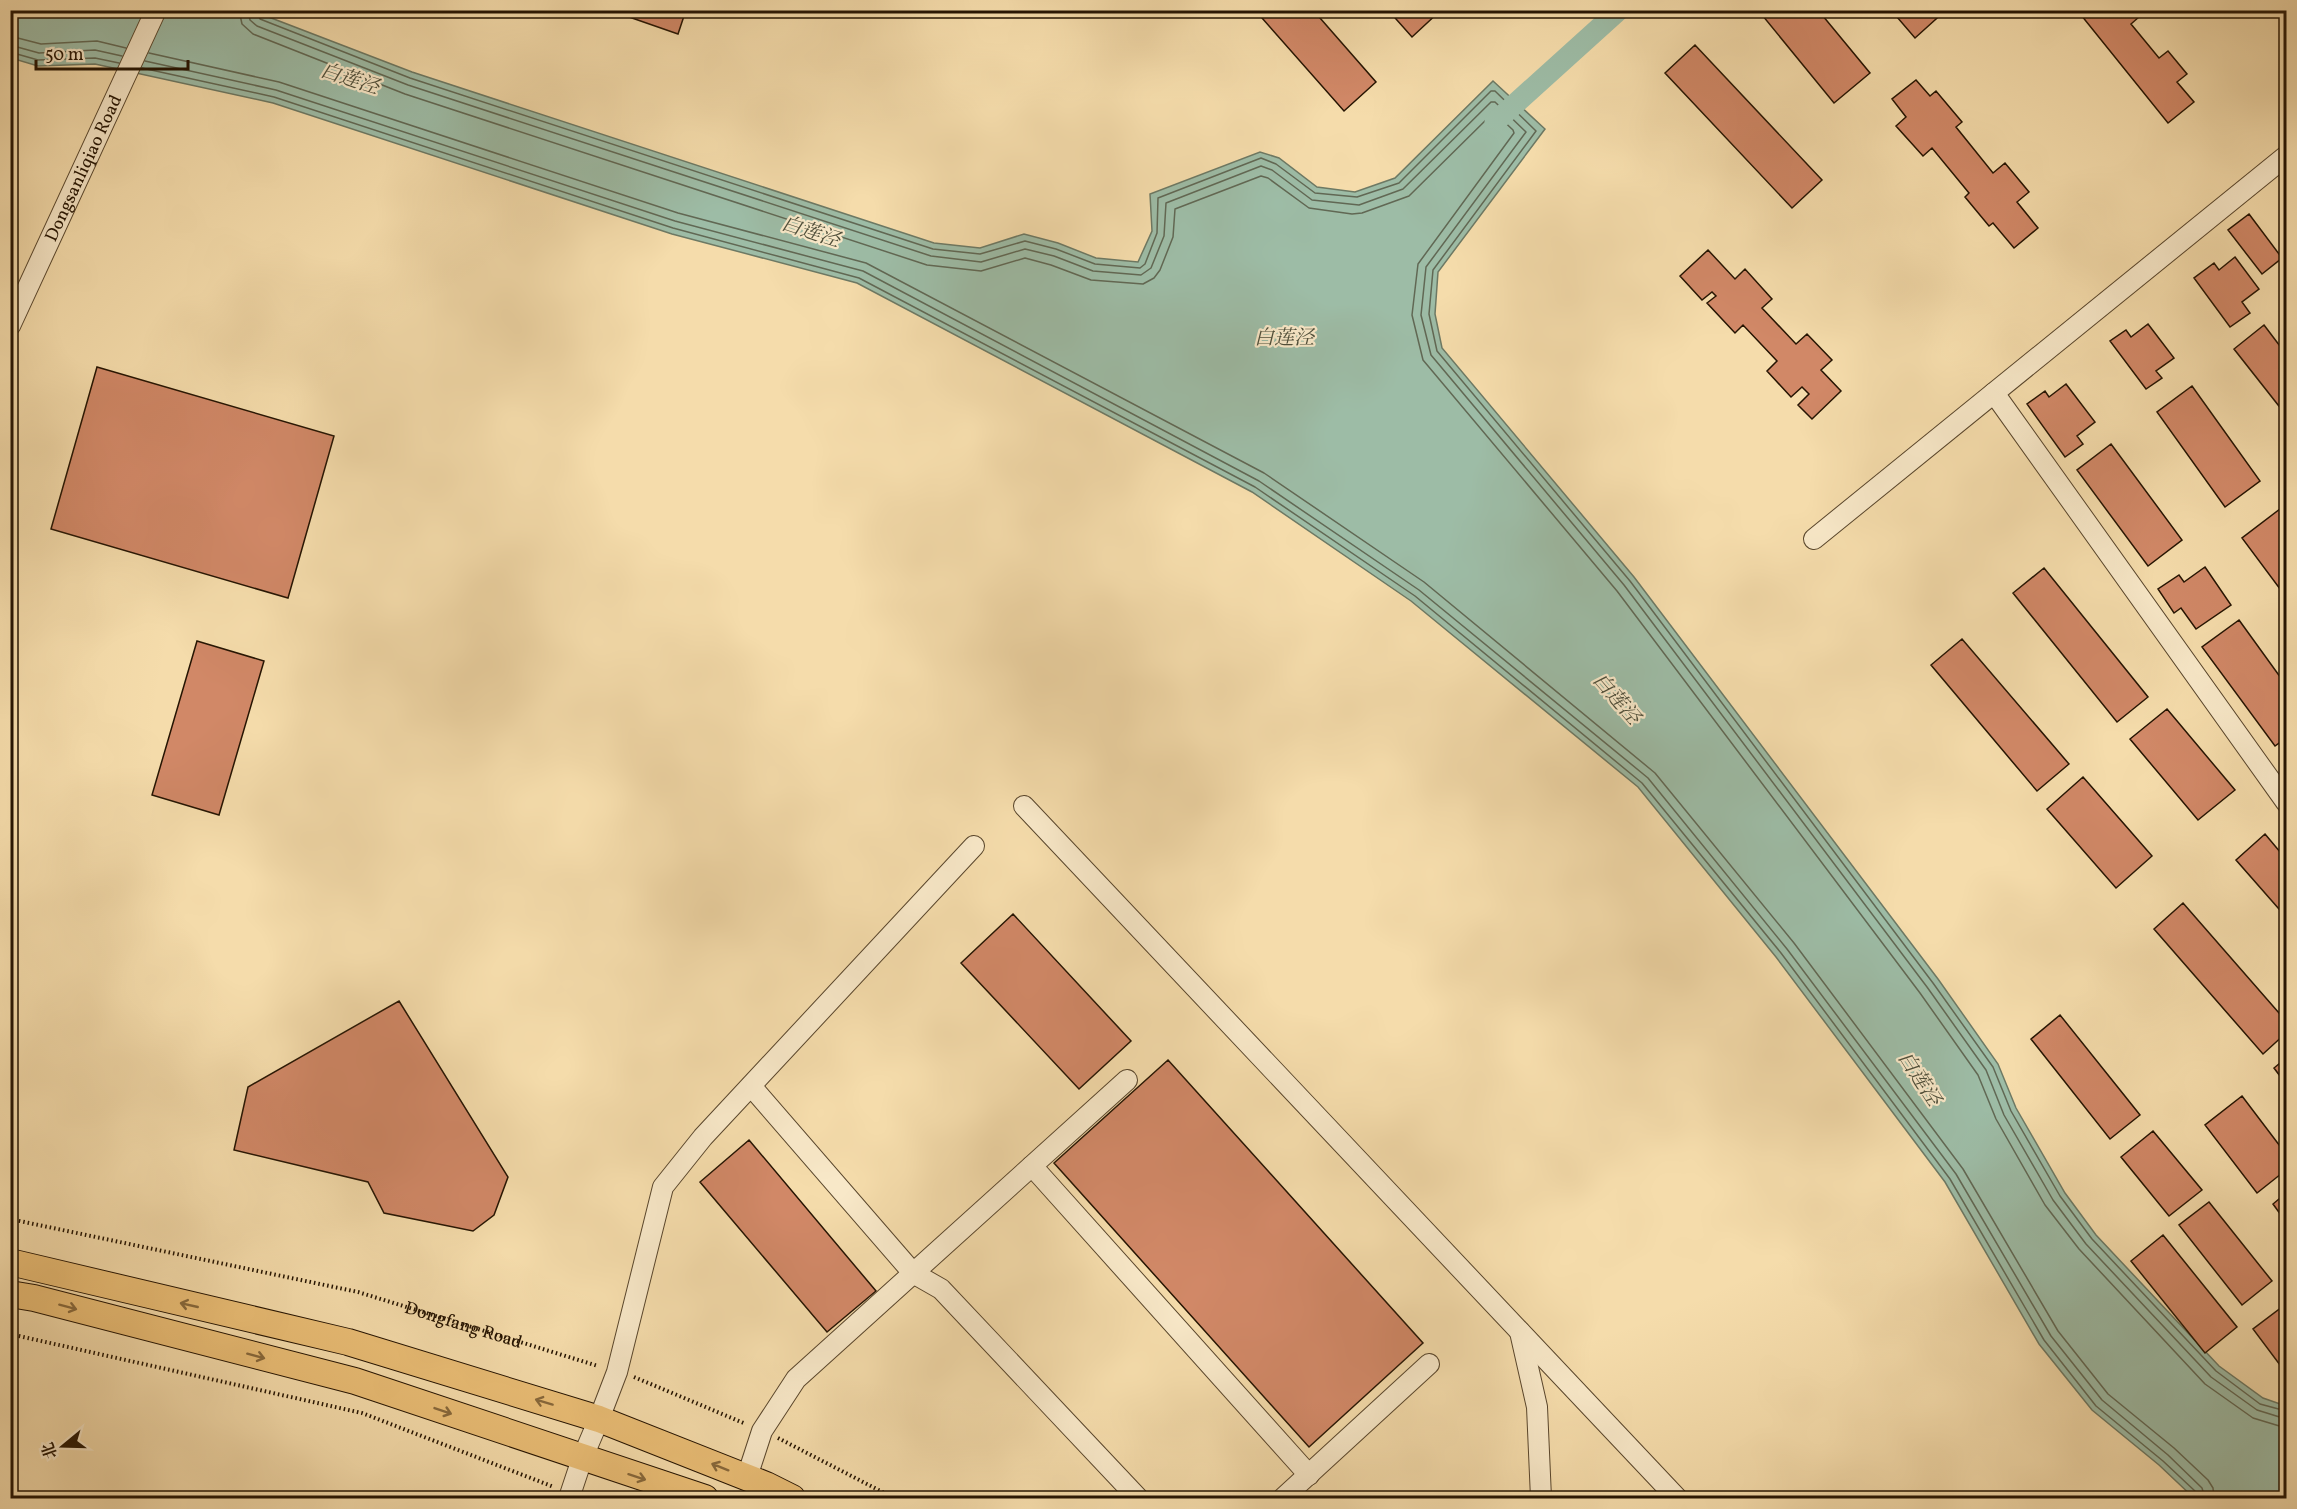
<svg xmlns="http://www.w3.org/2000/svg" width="2297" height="1509" font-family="Vollkorn,'Noto Serif SC',serif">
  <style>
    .water { fill: #9dbca6; stroke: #6d7964; stroke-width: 1.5 }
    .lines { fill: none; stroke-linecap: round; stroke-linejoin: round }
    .shore { stroke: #616854; stroke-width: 1.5 }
    .canal { stroke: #9dbca6; stroke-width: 21 }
    .building { fill: #d18867; stroke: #251402; stroke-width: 1.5 }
    .minor-casing { stroke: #59462c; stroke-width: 22 }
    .major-casing { stroke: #251402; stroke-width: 28 }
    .path { stroke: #251402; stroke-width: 4; stroke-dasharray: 1.5 3; stroke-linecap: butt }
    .minor { stroke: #f8e8c8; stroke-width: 20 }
    .major { stroke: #eabe76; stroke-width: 26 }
    .oneway { stroke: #88693c }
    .labels { text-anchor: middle; stroke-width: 4.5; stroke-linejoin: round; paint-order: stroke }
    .street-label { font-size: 18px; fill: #251402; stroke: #f8e8c8 }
    .water-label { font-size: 20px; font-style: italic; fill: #4f4f3b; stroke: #f8e8c8 }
  </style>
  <rect width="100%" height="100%" fill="#f5dcab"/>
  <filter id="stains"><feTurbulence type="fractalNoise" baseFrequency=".00333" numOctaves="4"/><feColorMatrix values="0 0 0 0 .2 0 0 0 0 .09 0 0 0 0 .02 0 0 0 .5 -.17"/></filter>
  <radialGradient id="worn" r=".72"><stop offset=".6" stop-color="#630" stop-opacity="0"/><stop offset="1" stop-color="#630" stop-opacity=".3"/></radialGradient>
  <path class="water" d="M 11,11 L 253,11 L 412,72 L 934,243 L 980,248 L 1024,234 L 1058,243 L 1096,258 L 1138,262 L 1152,231 L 1150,194 L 1260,152 L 1279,158 L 1317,187 L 1355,192 L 1395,178 L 1493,81 L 1545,129 L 1438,272 L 1435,314 L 1442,348 L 1634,577 L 1938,979 L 1998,1064 L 2016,1108 L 2065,1193 L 2096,1235 L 2219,1366 L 2263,1398 L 2286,1406 L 2286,1498 L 2194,1498 L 2159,1465 L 2092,1410 L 2039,1344 L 1945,1182 L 1776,957 L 1638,787 L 1411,601 L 1252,492 L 857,283 L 672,234 L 273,103 L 95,64 L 38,66 L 11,58 Z"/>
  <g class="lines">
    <path class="shore" d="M 239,10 L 242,24 L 253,34 L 405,94 L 927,265 L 981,271 L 1025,258 L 1051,265 L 1091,280 L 1143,284 L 1154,278 L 1160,270 L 1173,237 L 1175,209 L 1261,176 L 1268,178 L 1309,208 L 1352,214 L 1362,213 L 1409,196 L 1492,114 L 1496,114 L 1513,130 L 1514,133 L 1418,264 L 1412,315 L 1423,360 L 1617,591 L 1920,993 L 1978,1075 L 1996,1119 L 2045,1205 L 2079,1249 L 2205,1384 L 2253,1418 L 2286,1428
      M 248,10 L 250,20 L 257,26 L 408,85 L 931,256 L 981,262 L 1025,249 L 1054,256 L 1093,271 L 1141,275 L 1151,268 L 1164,236 L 1166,203 L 1261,166 L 1272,170 L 1312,200 L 1359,205 L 1403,189 L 1491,102 L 1495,102 L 1526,132 L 1426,267 L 1421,315 L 1431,355 L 1624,585 L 1927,987 L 1986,1070 L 2004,1115 L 2053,1200 L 2086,1244 L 2211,1377 L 2257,1410 L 2286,1419
      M 256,10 L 260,19 L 410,78 L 933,249 L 980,254 L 1025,241 L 1056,249 L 1095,264 L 1140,268 L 1145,264 L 1157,233 L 1158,198 L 1261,158 L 1276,164 L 1315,193 L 1357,197 L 1399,183 L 1491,91 L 1495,91 L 1536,131 L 1433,270 L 1429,314 L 1437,351 L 1630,581 L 1933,983 L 1993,1067 L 2011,1111 L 2060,1196 L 2092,1239 L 2216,1371 L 2260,1404 L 2286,1411
      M 10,36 L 41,44 L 97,41 L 126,48
      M 10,45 L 39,53 L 95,50 L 122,56
      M 10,52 L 38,60 L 95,58 L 119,63
      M 149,53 L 279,82 L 678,213 L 866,263 L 1264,473 L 1424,582 L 1655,773 L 1794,943 L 1963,1169 L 2058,1331 L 2108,1394 L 2174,1448 L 2208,1480 L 2213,1488 L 2214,1498
      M 145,61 L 276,90 L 675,221 L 863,271 L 1259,481 L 1419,590 L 1648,778 L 1787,949 L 1956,1174 L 2051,1336 L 2102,1400 L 2168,1455 L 2202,1488 L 2205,1498
      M 142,68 L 274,97 L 673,228 L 859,278 L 1255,487 L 1415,596 L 1642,783 L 1781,953 L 1950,1179 L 2044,1340 L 2096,1406 L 2163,1461 L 2196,1492 L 2198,1498"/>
    <path class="canal" d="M 1495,122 L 1619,10"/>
  </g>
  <path class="building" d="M 609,10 L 686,10 L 678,34 Z
    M 1255,10 L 1313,10 L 1376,82 L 1344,111 Z
    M 1388,10 L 1441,10 L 1412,37 Z
    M 1758,10 L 1818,10 L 1870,73 L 1834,103 Z
    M 1891,10 L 1946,10 L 1915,38 Z
    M 2077,10 L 2134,10 L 2139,17 L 2131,24 L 2159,58 L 2168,51 L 2187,74 L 2177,82 L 2194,102 L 2168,123 Z
    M 1695,45 L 1822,180 L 1792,208 L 1665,73 Z
    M 1916,80 L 1930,96 L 1936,91 L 1962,122 L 1956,127 L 1993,173 L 2005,163 L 2029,192 L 2017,202 L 2038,228 L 2014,248 L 1993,223 L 1989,226 L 1965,197 L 1969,193 L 1932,148 L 1923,156 L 1896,126 L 1906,117 L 1892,99 Z
    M 2249,214 L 2282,258 L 2262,274 L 2228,230 Z
    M 1708,250 L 1735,279 L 1745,269 L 1772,299 L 1762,308 L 1796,344 L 1807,334 L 1832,360 L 1821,370 L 1841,391 L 1812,419 L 1798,405 L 1809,394 L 1802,387 L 1791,397 L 1767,371 L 1777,361 L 1743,325 L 1735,333 L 1707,303 L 1716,296 L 1712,292 L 1702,300 L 1680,276 Z
    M 2235,257 L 2259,289 L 2242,302 L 2250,313 L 2230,327 L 2194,278 L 2214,263 L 2219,270 Z
    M 2148,324 L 2174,358 L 2156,371 L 2162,378 L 2146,389 L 2110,341 L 2126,330 L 2131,337 Z
    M 2264,325 L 2286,354 L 2286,415 L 2234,349 Z
    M 97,367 L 334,436 L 288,598 L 51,529 Z
    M 2066,384 L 2095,422 L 2077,436 L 2083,444 L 2065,457 L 2027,404 L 2045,391 L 2049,397 Z
    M 2192,386 L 2260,481 L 2225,507 L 2157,412 Z
    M 2111,444 L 2182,540 L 2148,566 L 2077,470 Z
    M 2280,509 L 2286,516 L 2286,597 L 2242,538 Z
    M 2205,567 L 2231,605 L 2196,629 L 2181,608 L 2174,613 L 2158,589 L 2179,575 L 2184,582 Z
    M 2044,568 L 2148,697 L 2117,722 L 2013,593 Z
    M 2239,620 L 2286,685 L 2286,738 L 2275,746 L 2202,647 Z
    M 1962,639 L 2069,764 L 2037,791 L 1931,665 Z
    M 197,641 L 264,661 L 219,815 L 152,795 Z
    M 2167,709 L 2235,790 L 2198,820 L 2130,739 Z
    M 2083,777 L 2152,856 L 2116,888 L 2047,809 Z
    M 2265,834 L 2286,859 L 2286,917 L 2236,860 Z
    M 2183,903 L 2286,1021 L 2286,1033 L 2263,1054 L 2154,929 Z
    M 1013,914 L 1131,1041 L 1079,1089 L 961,963 Z
    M 399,1001 L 508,1177 L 494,1215 L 473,1231 L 384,1213 L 368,1182 L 234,1150 L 248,1087 Z
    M 2060,1015 L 2140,1115 L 2110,1139 L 2031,1039 Z
    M 2286,1058 L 2286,1084 L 2274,1068 Z
    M 1168,1060 L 1423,1343 L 1309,1447 L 1054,1163 Z
    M 2242,1096 L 2286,1154 L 2286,1170 L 2257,1193 L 2205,1125 Z
    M 2153,1131 L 2202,1190 L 2169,1216 L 2121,1157 Z
    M 749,1140 L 876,1291 L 827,1332 L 700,1182 Z
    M 2286,1193 L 2286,1222 L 2273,1204 Z
    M 2209,1202 L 2272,1281 L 2242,1305 L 2179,1225 Z
    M 2163,1235 L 2237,1327 L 2205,1353 L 2131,1261 Z
    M 2286,1304 L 2286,1373 L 2253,1329 Z"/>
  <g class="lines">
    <g class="minor-casing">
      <g id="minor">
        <path id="s2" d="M 10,326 L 156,10"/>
        <path d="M 1994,393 L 2286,802"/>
        <path d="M 1814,539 L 2286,156"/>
        <path d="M 1024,806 L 1677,1498"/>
        <path d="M 751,1086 L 913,1273 L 941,1289 L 1138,1498"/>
        <path d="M 1032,1166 L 1309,1475"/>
        <path d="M 1520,1332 L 1537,1407 L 1541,1498"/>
        <path d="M 747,1477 L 762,1431 L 796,1379 L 1127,1080"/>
        <path d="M 569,1498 L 582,1459 L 599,1419 L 617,1372 L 663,1187 L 703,1137 L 974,846"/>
        <path d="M 1283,1498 L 1429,1364"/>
      </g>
    </g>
    <g class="major-casing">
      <path id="major" d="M 10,1262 L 348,1342 L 599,1419 L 766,1485 L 792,1498
        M 10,1294 L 34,1298 L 355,1381 L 705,1498"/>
    </g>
    <g class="path">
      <path id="s1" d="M 10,1219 L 358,1292 L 598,1366"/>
      <path d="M 10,1334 L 362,1413 L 554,1487"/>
      <path d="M 634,1377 L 746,1424"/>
      <path d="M 778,1438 L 894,1498"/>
    </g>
    <use href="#minor" class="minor"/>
    <use href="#major" class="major"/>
  </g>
  <defs><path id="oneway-shaft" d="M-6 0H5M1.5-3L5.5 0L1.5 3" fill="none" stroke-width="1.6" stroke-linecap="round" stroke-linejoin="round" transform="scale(1.5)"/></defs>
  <g class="oneway">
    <use href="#oneway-shaft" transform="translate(189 1305) rotate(-167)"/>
    <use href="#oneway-shaft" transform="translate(68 1307) rotate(15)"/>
    <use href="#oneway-shaft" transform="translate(256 1356) rotate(15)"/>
    <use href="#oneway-shaft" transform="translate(544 1402) rotate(-163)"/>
    <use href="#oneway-shaft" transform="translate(443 1411) rotate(19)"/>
    <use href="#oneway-shaft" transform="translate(720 1467) rotate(-158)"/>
    <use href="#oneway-shaft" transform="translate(637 1477) rotate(18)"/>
  </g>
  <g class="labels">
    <g class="street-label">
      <text dy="6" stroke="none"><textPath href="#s2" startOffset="174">Dongsanliqiao Road</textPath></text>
      <text dy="6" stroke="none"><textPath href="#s1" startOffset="466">Dongfang Road</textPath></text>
    </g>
    <g class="water-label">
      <text transform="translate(350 78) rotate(18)" y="7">白莲泾</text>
      <text transform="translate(811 231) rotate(18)" y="7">白莲泾</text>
      <text x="1284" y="344">白莲泾</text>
      <text transform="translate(1617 698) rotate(49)" y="7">白莲泾</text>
      <text transform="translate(1920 1078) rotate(57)" y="7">白莲泾</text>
    </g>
  </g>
  <rect width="2297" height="1509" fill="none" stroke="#f5dcab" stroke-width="36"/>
  <rect x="12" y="12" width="2273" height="1485" fill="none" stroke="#251402" stroke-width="3"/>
  <rect x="18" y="18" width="2261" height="1473" fill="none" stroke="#251402" stroke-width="1.5"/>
  <g transform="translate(63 1446) rotate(251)" stroke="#f8e8c8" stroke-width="4.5" paint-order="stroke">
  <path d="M0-4.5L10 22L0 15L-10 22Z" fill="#251402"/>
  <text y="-9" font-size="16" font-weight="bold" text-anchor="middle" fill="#251402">北</text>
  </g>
  <path d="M36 60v9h152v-9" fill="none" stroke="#251402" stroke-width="3"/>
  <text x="45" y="60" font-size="18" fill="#251402" stroke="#f8e8c8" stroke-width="4.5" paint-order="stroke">50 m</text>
  <rect width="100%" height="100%" filter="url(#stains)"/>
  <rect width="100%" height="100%" fill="url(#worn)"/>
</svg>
